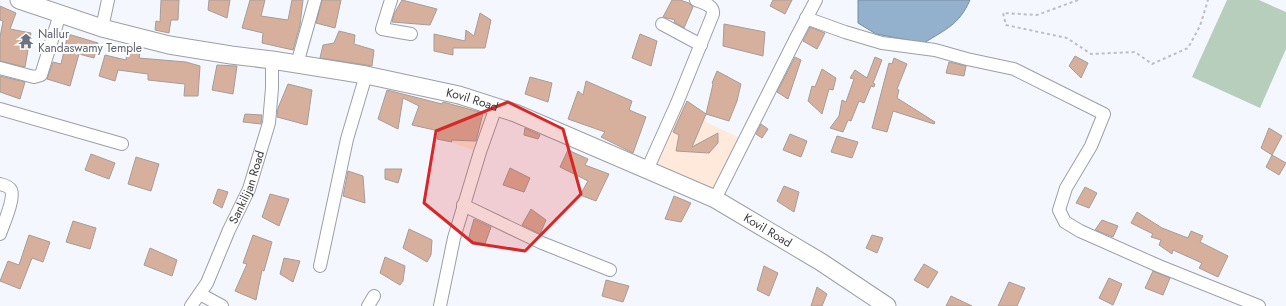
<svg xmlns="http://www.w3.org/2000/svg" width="1286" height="306" font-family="Jost,sans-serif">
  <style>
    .commercial { fill: #fee9da }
    .green { fill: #b7cebc }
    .water { fill: #93b0cc; stroke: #788ca1 }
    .building { fill: #d6b09c; stroke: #a59d98 }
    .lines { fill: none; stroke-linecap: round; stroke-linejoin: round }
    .street-casing { stroke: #9c9fa7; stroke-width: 14 }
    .secondary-casing { stroke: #9c9fa7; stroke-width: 19 }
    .path { stroke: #bcbec4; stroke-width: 2; stroke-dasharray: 3 3; stroke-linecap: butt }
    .street { stroke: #fff; stroke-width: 12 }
    .secondary { stroke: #fff; stroke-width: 17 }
    .marked { fill: #d62828; fill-opacity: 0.2; stroke: #d62828; stroke-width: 3; stroke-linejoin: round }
    .labels { text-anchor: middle; stroke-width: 4; stroke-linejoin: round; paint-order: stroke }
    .worship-label { font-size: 12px; fill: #5b616d; stroke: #fff; text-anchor: start }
    .street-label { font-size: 12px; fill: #38393c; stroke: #fff }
  </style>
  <rect width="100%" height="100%" fill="#f5f7fe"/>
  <path class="commercial" d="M 459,95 L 496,107 L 480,152 L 458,145 L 452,142 L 449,138 L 452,119 Z
    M 681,104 L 687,106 L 708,123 L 744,140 L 715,199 L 647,170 Z"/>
  <path class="green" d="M 1227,0 L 1259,0 L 1286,12 L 1286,49 L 1260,108 L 1192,77 Z"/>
  <path class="water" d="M 858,0 L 970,0 C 959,25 946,29 924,43 L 876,34 L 858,23 Z"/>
  <path class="building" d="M 161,0 L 179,0 L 178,20 L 171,20 L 169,33 L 155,30 L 156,21 L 160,22 Z
    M 209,0 L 230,0 L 227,18 L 208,10 Z
    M 250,0 L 265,0 L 261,16 L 288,20 L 292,0 L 303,0 L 300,25 L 293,50 L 262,43 L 263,33 L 242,28 Z
    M 322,0 L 341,0 L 335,28 L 316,23 Z
    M 402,0 L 437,9 L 430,25 L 392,22 L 394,14 Z
    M 672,0 L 680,0 L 689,3 L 693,7 L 684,28 L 674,22 L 675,20 L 663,17 Z
    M 773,0 L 792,0 L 785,14 L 770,6 Z
    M 0,6 L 16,13 L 10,29 L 31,33 L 25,67 L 0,61 L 0,37 L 3,21 L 0,20 Z
    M 480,13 L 491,20 L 485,48 L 453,48 L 453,55 L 434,51 L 434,34 L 465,41 L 466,30 L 474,36 Z
    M 724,24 L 765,32 L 763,56 L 723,46 Z
    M 810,27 L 825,33 L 817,49 L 803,41 Z
    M 339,31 L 355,35 L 354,44 L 374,50 L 372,66 L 320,58 L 323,45 L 334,43 Z
    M 68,34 L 98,43 L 94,58 L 79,54 L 70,86 L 47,79 L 53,62 L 61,64 Z
    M 640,34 L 657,41 L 651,66 L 632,58 Z
    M 127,51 L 140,52 L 139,58 L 186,62 L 200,66 L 198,96 L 184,96 L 185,84 L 148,80 L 148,74 L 118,70 L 115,81 L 99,76 L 105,55 L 126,60 Z
    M 1075,56 L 1088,63 L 1081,78 L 1069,66 Z
    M 795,57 L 801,60 L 788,99 L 777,92 Z
    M 875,57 L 882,60 L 873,83 L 875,84 L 874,87 L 871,86 L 864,103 L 859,101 L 851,121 L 848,120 L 843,132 L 830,128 L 839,116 L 842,100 L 846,102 L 854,79 L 850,78 L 855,70 L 867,78 Z
    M 894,58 L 907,64 L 897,89 L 899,90 L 897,98 L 935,122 L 934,124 L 893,111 L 887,132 L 872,128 L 889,63 L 892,64 Z
    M 949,62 L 966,66 L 964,76 L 946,73 Z
    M 217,65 L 237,66 L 233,94 L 212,90 Z
    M 822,69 L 836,78 L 833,90 L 829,89 L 822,114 L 808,101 L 812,86 L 815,87 Z
    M 717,71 L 741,84 L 737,101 L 729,121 L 706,114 L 713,84 L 712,83 Z
    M 0,76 L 25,82 L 20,99 L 0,92 Z
    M 530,77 L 552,83 L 548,102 L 525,94 Z
    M 586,81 L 632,101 L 629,110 L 646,117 L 633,153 L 601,137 L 605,132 L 568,119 L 578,91 L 583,95 Z
    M 288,84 L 312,90 L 307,125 L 277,117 L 278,108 Z
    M 387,90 L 442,104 L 443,102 L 483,113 L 476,141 L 451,140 L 452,142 L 437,139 L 439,131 L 412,125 L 419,106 L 403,98 L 398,129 L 378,119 Z
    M 687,101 L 706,114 L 692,147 L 718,133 L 718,143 L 709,153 L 676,151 L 679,135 L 673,132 Z
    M 245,114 L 262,115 L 261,124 L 243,122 Z
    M 761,124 L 768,129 L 762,138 L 756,134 Z
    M 525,128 L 540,135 L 538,139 L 524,135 Z
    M 1269,128 L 1282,136 L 1272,155 L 1261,148 Z
    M 790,134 L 807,141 L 801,157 L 783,150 Z
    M 837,136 L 858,142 L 852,158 L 831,152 Z
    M 568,150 L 588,159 L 585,165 L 609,174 L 596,201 L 580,195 L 588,181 L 560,167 Z
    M 91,154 L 115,163 L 109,179 L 85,170 Z
    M 1272,155 L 1286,163 L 1279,175 L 1266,167 Z
    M 136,157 L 159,164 L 151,191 L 128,184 Z
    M 510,168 L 530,178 L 524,192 L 503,185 Z
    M 385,169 L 402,169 L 398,183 L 385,179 Z
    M 348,171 L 363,176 L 365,203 L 343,196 Z
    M 784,186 L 799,192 L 794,212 L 777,201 Z
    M 1085,187 L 1097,193 L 1089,208 L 1076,203 Z
    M 218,189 L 228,192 L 222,208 L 213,203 Z
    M 270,194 L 289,199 L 279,226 L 262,217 Z
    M 674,196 L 691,203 L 681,222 L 665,219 Z
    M 531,209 L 546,220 L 540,234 L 522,225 Z
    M 1137,212 L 1162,228 L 1188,238 L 1191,231 L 1203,236 L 1200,242 L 1228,256 L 1218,277 L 1199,268 L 1202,263 L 1173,250 L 1172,254 L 1159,245 L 1161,240 L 1151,237 L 1153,234 L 1131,223 Z
    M 474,219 L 491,227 L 485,244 L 468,240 Z
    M 1102,220 L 1118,226 L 1113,237 L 1095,230 Z
    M 73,221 L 96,228 L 90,249 L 66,242 Z
    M 409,229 L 432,240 L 431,255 L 427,262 L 403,248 Z
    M 29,235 L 50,242 L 43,262 L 32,258 L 20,289 L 0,281 L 8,261 L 19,265 Z
    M 253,235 L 272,242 L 264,271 L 262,270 L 256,300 L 235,291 L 247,264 L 243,263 Z
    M 872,235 L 883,238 L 877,253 L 866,248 Z
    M 150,248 L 177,260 L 172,276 L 144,265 Z
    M 385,257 L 405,266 L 403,281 L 400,285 L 380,273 Z
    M 284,258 L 300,261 L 293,282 L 280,274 Z
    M 924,264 L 938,272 L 928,288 L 914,280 Z
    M 764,266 L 778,273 L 769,296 L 757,290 Z
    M 1153,271 L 1170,278 L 1163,295 L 1145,288 Z
    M 1109,278 L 1122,284 L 1113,305 L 1099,298 Z
    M 606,280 L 629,286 L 623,302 L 602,296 Z
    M 1009,282 L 1025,288 L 1017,306 L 998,306 Z
    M 817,287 L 827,294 L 822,306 L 811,306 Z
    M 951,296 L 972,306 L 946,306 Z"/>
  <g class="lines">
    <g class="street-casing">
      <g id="street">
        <path d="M 391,0 L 382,29 L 411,34"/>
        <path d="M 806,18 L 845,32 L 882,43 L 935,50 L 967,59 L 1014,69 L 1104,114 L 1091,146 L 1066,188 L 1059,210 L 1065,222 L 1080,231 L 1159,266 L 1259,306"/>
        <path d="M 662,24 L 701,45"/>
        <path d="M 102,28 L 108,0"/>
        <path d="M 297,64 L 315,0"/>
        <path d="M 0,68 L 34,77 L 41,75 L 60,14"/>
        <path d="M 0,109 L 122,144"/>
        <path d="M 647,170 L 677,103 L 713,14 C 714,5 703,3 696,0"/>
        <path d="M 0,184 C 4,185 9,186 11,190 C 15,199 3,225 0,234"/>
        <path d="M 715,199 L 795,40 L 816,0"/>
        <path d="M 463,205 L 542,243 L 610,270"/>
        <path d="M 320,266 L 347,139 L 366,75"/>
        <path d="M 200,294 L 222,306"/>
        <path id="s1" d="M 191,306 L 207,283 L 229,230 L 249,189 L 269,123 L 272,88 L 272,60"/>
        <path d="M 368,306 L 374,296"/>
        <path d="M 440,306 L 454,238 L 480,152 L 496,107"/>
      </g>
    </g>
    <g class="secondary-casing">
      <g id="secondary">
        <path id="s2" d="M 19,0 L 102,28 L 169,45 L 231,55 L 272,60 L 366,75 L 459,95 L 515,113 L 715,199 L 821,262 L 887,306"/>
      </g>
    </g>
    <path class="path" d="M 1078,0 L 1037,15 L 1003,13 L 1006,25 L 1067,38 L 1091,54 L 1135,52 L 1152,64 L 1188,48 L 1200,26 L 1208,0"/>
    <use href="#street" class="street"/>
    <use href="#secondary" class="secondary"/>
  </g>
  <path class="marked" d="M 508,102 L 563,129 L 581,194 L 525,251 L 473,243 L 424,203 L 436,131 Z"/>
  <defs>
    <g id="temple-bare" transform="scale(1.2)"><path d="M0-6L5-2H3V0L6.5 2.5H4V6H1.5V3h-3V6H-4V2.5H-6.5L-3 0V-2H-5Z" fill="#6b7280" stroke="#fff" stroke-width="2.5" paint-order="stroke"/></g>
  </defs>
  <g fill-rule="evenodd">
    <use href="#temple-bare" x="26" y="41"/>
  </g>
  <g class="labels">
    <g class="worship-label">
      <text x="38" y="38">Nallur<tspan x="38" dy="14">Kandaswamy Temple</tspan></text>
    </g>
    <g class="street-label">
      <text dy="4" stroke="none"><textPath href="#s2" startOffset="465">Kovil Road</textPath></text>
      <text dy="4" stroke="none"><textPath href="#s1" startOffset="132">Sankilijan Road</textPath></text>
      <text dy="4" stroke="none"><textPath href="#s2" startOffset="789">Kovil Road</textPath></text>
    </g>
  </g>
</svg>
